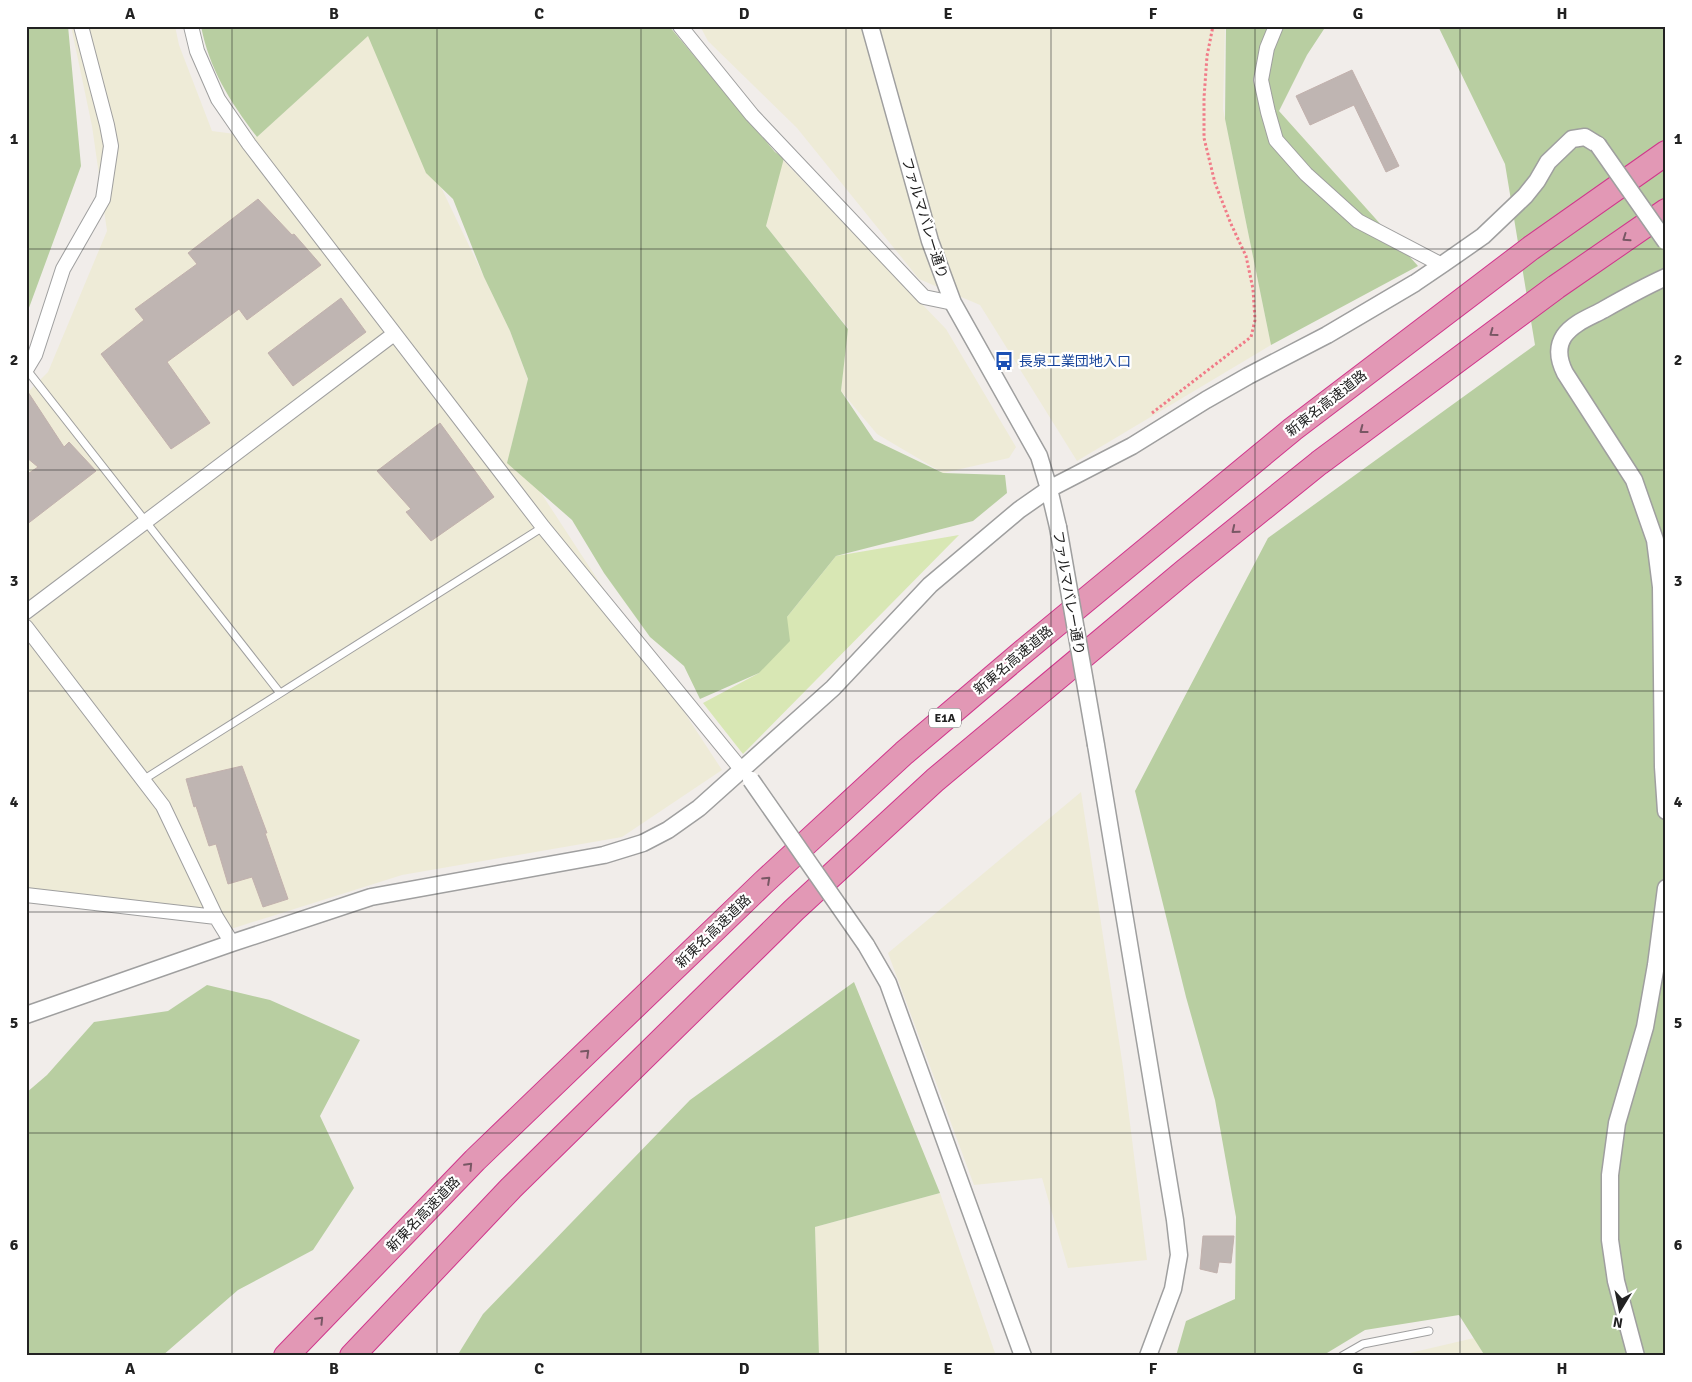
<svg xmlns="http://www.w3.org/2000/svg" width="1692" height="1382" font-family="Signika,'Noto Sans JP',sans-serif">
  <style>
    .farmland { fill: #eeebd7 }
    .grass { fill: #d8e7b4 }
    .forest { fill: #b8cea1 }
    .building { fill: #bfb5b2; stroke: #c2b1ad }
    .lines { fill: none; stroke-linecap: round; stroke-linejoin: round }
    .service-casing { stroke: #9f9f9f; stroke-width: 9 }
    .minor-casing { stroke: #9f9f9f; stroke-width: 16 }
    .tertiary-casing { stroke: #9f9f9f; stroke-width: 19 }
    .motorway-casing { stroke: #d0368c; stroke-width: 26 }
    .path { stroke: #f17b88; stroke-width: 3; stroke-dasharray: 2.5 2.5; stroke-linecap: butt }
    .service { stroke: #fff; stroke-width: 7 }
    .minor { stroke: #fff; stroke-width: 14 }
    .tertiary { stroke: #fff; stroke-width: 16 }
    .motorway { stroke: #e298b5; stroke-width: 24 }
    .tertiary-bridge-casing { stroke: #9f9f9f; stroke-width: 19; stroke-linecap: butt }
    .tertiary-bridge { stroke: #fff; stroke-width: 16 }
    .oneway { stroke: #785764 }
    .grid { fill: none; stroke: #222; stroke-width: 1; stroke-opacity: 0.55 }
    .labels { text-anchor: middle; stroke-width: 4.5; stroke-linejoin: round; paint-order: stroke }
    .shield { fill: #fff; stroke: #646464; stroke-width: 1 }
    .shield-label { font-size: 12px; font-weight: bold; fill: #222 }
    .street-label { font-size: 14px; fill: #222; stroke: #fff }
    .transit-label { font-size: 14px; fill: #164399; stroke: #fff; text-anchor: start }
    .neatline { fill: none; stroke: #222; stroke-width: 2 }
    .grid-label { font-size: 16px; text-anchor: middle; font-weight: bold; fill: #222 }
  </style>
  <rect width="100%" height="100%" fill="#f1edea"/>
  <path class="farmland" d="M 71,26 L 175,26 L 179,45 L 212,131 L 257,137 L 368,35 L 510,331 L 528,380 L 511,447 L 722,770 L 622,837 L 402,875 L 234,928 L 26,888 L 26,394 L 48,372 L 107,231 L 92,126 Z
    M 700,26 L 1225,26 L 1223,109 L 1271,345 L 1077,461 L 980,305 L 919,279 L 797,128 L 708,41 Z
    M 775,152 L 946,329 L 1016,447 L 1009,458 L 943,473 L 877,434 L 841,391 L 848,328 L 766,226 Z
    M 1081,792 L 1123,1067 L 1147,1260 L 1068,1268 L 1042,1178 L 974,1185 L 888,953 Z
    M 940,1193 L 996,1356 L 818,1356 L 815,1227 Z
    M 1474,1338 L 1485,1356 L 1397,1356 Z"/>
  <path class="grass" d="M 959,535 L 743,754 L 703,703 L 759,673 L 787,617 L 836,556 Z"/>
  <path class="forest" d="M 26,26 L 68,26 L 81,166 L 26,316 Z
    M 201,26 L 669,26 L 775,152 L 784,158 L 766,226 L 848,329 L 841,391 L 874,440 L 943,473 L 1005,475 L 1007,493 L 973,521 L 836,556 L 787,617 L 790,641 L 759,673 L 700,699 L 684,666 L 650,637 L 604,573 L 572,520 L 507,463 L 528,379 L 510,331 L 484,277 L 453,199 L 426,173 L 368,36 L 257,137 C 231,103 209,69 201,26 Z
    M 1226,26 L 1326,26 L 1307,55 L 1279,111 L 1418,266 L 1271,345 L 1225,119 Z
    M 1438,26 L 1666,26 L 1666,1356 L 1485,1356 L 1459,1315 L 1365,1330 L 1322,1356 L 1176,1356 L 1186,1321 L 1235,1299 L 1236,1217 L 1215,1100 L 1186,997 L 1135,791 L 1268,538 L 1535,345 L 1505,164 Z
    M 854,982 L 940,1193 L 815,1227 L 819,1356 L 457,1356 L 483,1314 L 690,1100 Z
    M 207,985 L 270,1000 L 360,1040 L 320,1116 L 354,1188 L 313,1250 L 238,1290 L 162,1356 L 26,1356 L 26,1093 L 47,1075 L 94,1022 L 168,1011 Z"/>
  <path class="building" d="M 1352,70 L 1399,166 L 1386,172 L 1354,105 L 1310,125 L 1296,96 Z
    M 258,199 L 292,235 L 294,234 L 321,265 L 247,320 L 239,309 L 167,362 L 210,423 L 171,449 L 101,354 L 144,320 L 135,309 L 197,264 L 188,253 Z
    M 341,298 L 366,332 L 293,386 L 268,353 Z
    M 26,389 L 64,447 L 69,442 L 96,471 L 26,525 L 26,475 L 38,467 L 26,457 Z
    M 440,423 L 494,497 L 431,541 L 406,512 L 411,509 L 377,471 Z
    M 242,766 L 267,833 L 265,833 L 288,899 L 263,907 L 252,877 L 228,884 L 216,844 L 209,846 L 196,806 L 194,807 L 186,779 Z
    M 1203,1236 L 1234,1236 L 1231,1263 L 1219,1262 L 1217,1273 L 1200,1269 Z"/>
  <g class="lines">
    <g class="service-casing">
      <path id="service" d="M 27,370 L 280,693
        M 143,780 L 543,527
        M 1342,1356 L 1363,1344 L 1429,1331"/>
    </g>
    <g class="minor-casing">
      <path id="minor" d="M 191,26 L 197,51 L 218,99 L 249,144 L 543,527 L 741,769
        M 680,26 L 752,115 L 924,297 L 953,303
        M 1276,26 L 1267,48 L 1261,80 L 1268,112 L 1276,140 L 1306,174 L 1358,221 L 1442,265
        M 26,370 L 35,355 L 63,269 L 103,199 L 111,146 L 107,125 L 81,26
        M 26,612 L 394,334
        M 26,627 L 163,806 L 216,917 L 232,943
        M 26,895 L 216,917"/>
    </g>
    <g class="tertiary-casing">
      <path id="tertiary" d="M 870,26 L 930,241 L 953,303 L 1039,456 L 1049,489 L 1058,527
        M 1666,277 C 1644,287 1624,298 1603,310 C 1590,317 1573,323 1564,336 C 1556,348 1559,361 1565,373 L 1634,480 L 1655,540 L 1661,587 L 1663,767 L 1666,811
        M 1096,745 L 1175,1220 L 1179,1255 L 1173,1289 L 1148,1356
        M 866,945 L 888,983 L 1023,1356
        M 26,1015 L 232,943 L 371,897 L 604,855 L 643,843 L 668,830 L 699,808 L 833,688 L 930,585 L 1019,510 L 1049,489 L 1132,446 L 1206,400 L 1248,376 L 1327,335 L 1415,283 L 1443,264 L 1483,236 L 1525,196 L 1537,181 L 1548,162 L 1572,139 L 1585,137 L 1598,145
        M 1636,1356 L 1616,1281 L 1610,1240 L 1610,1175 L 1617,1123 L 1645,1027 L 1656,965 L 1666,888"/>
    </g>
    <g class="motorway-casing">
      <path id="motorway" d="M 286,1356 L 475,1160 L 764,882 L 904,753 L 1024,651 L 1293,429 L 1531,248 L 1666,153
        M 352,1356 L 511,1188 L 794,910 L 935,780 L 1185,571 L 1319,463 L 1556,287 L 1666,211"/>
    </g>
    <path class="path" d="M 1152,413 L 1251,337 L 1255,320 L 1253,289 L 1246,256 L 1231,224 L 1215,183 L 1204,138 L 1204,98 L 1207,56 L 1213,26"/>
    <use href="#service" class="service"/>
    <use href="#minor" class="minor"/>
    <use href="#tertiary" class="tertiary"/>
    <use href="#motorway" class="motorway"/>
    <g class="tertiary-bridge-casing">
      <path id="tertiary-bridge" d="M 1598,145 L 1666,242
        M 1058,527 L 1096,745
        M 751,780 L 866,945"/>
    </g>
    <use href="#tertiary-bridge" class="tertiary-bridge"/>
  </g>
  <defs><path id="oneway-chevron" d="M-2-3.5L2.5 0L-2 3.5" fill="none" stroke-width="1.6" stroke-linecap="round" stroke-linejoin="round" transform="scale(1.25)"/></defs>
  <g class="oneway">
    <use href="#oneway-chevron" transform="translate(1626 238) rotate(145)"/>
    <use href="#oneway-chevron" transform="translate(1493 333) rotate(144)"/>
    <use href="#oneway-chevron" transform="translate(1363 430) rotate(143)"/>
    <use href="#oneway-chevron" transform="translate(1235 530) rotate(141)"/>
    <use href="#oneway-chevron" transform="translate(767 880) rotate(-43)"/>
    <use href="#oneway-chevron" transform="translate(586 1053) rotate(-44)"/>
    <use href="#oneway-chevron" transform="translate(469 1166) rotate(-46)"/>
    <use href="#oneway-chevron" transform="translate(320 1320) rotate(-46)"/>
  </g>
  <path class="grid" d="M 232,26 L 232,1356M 437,26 L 437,1356M 641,26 L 641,1356M 846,26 L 846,1356M 1051,26 L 1051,1356M 1255,26 L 1255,1356M 1460,26 L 1460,1356M 26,249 L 1666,249M 26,470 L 1666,470M 26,691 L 1666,691M 26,912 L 1666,912M 26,1133 L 1666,1133"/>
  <defs>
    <g id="bus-bare" transform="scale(1.5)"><path d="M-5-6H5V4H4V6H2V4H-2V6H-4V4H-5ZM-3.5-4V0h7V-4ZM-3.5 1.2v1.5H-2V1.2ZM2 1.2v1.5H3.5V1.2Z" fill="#1a4fb4" stroke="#fff" stroke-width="2.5" paint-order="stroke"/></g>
  </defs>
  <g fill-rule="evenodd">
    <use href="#bus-bare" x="1004" y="361"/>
  </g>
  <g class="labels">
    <rect class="shield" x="929" y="708.5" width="32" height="19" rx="4"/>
    <g class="shield-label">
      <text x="945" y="722">E1A</text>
    </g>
    <g class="street-label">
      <text transform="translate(925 218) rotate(73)" y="5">ファルマバレー通り</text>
      <text transform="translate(1326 403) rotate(-38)" y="5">新東名高速道路</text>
      <text transform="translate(1069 593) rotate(80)" y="5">ファルマバレー通り</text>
      <text transform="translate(1013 660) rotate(-40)" y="5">新東名高速道路</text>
      <text transform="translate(713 931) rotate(-44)" y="5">新東名高速道路</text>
      <text transform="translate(423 1214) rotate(-46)" y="5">新東名高速道路</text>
    </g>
    <g class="transit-label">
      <text x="1019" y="366">長泉工業団地入口</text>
    </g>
  </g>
  <rect width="1692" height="1382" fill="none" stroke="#ffffff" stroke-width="55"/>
  <g transform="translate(1620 1310) rotate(190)" stroke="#ffffff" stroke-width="4" paint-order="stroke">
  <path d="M0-4L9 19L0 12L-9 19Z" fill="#222222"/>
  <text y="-8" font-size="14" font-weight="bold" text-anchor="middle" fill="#222222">N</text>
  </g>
  <rect x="28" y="28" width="1636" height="1326" class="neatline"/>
  <g class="grid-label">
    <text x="130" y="19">A</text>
    <text x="334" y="19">B</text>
    <text x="539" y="19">C</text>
    <text x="744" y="19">D</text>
    <text x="948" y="19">E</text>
    <text x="1153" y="19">F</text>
    <text x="1358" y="19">G</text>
    <text x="1562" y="19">H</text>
    <text x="14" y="144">1</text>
    <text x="1678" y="144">1</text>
    <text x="14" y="365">2</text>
    <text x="1678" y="365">2</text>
    <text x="14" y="586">3</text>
    <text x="1678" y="586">3</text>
    <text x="14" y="807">4</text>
    <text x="1678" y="807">4</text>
    <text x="14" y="1028">5</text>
    <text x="1678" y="1028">5</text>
    <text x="14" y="1250">6</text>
    <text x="1678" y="1250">6</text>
    <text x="130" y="1374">A</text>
    <text x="334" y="1374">B</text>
    <text x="539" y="1374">C</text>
    <text x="744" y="1374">D</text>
    <text x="948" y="1374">E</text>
    <text x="1153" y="1374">F</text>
    <text x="1358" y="1374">G</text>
    <text x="1562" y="1374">H</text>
  </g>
</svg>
